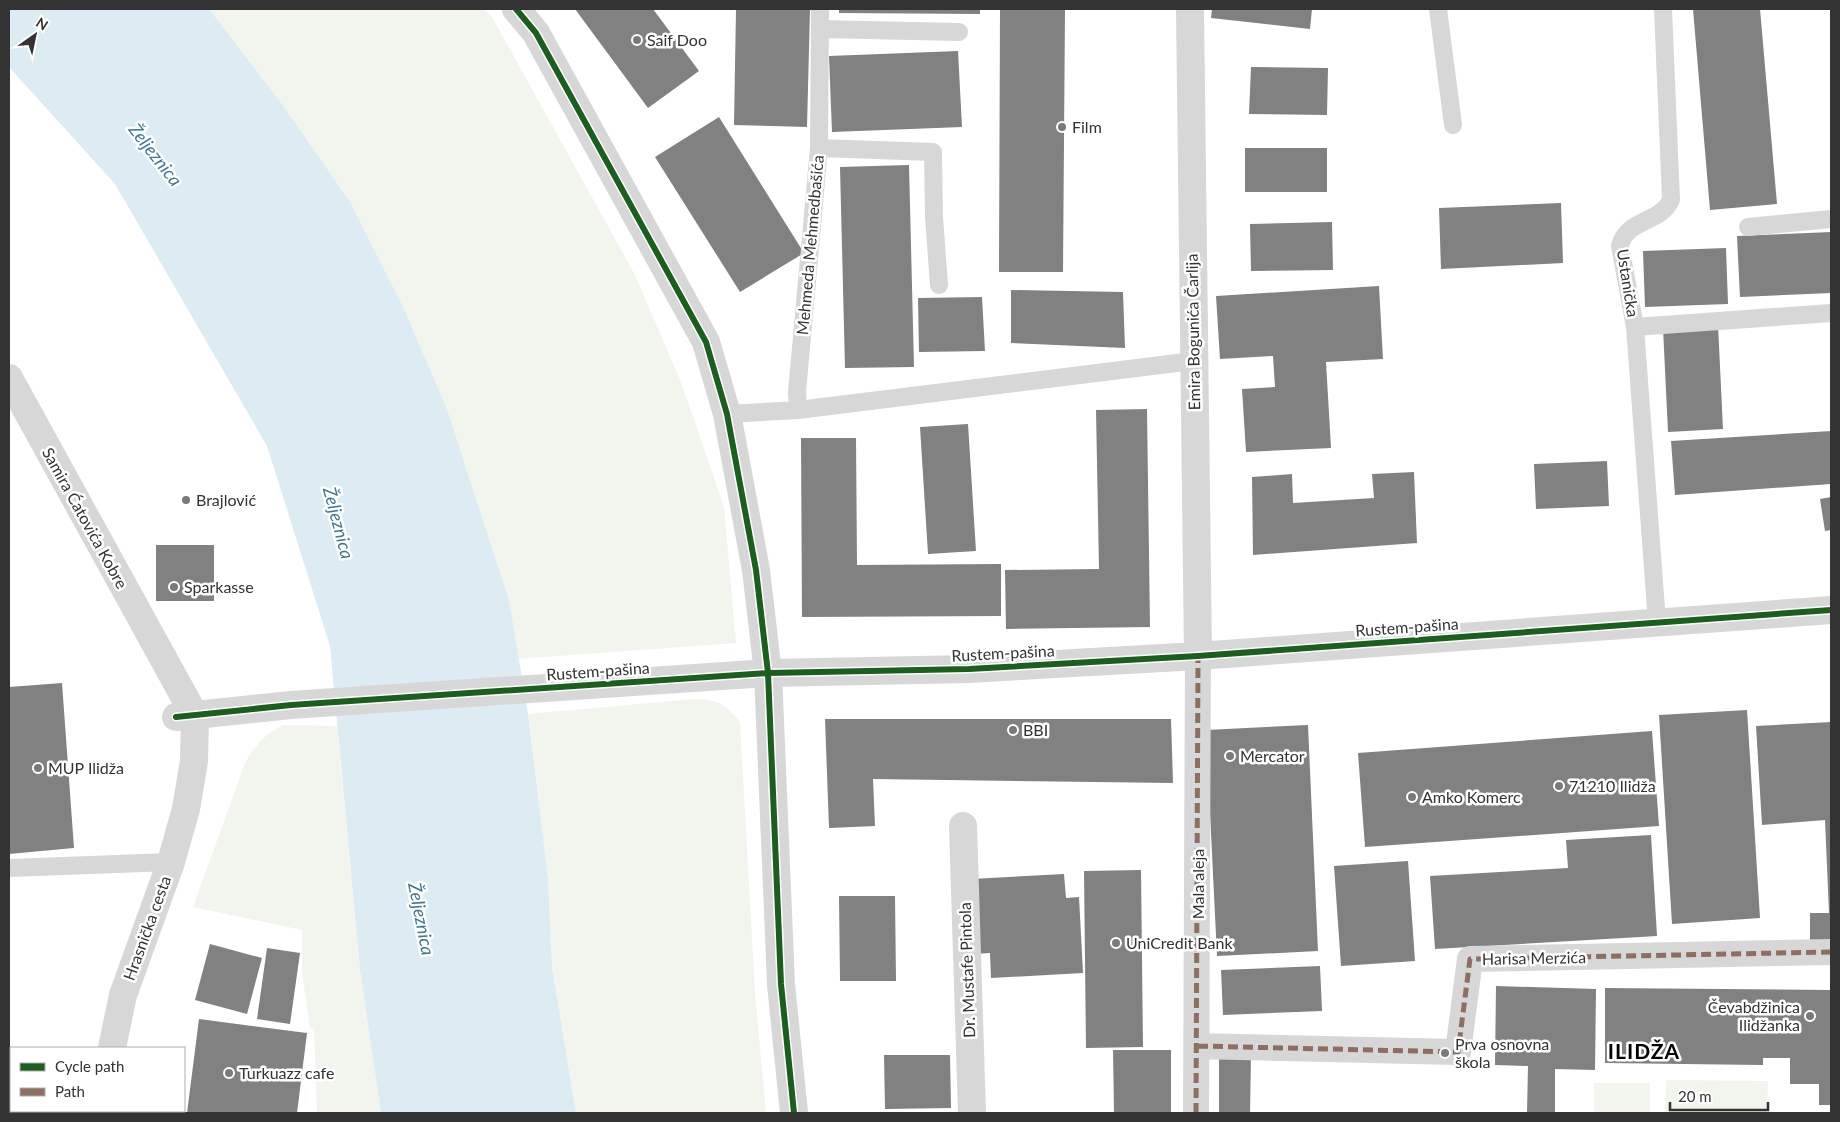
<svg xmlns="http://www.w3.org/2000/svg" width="1840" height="1122" font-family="Lato,sans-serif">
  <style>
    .green { fill: #f1f5ed }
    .water { fill: #ddebf3 }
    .building { fill: #818181 }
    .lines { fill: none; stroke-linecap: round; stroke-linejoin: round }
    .service { stroke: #d7d7d7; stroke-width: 18 }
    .pedestrian { stroke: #d7d7d7; stroke-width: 26 }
    .minor { stroke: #d7d7d7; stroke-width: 28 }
    .tertiary { stroke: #d7d7d7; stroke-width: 28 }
    .quiet { stroke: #8d6e63; stroke-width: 5; stroke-dasharray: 10 5; stroke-linecap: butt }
    .cycleway-casing { stroke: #fff; stroke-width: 9 }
    .cycleway { stroke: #1b5e20; stroke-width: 6 }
    .poi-dot { fill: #7a7a7a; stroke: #fff; stroke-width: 2 }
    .labels { text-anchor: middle; stroke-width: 5; stroke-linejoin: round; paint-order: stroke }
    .poi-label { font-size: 16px; fill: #333; stroke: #fff; text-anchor: start }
    .street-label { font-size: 16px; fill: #333; stroke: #fff }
    .water-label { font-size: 18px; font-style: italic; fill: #3f7597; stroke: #fff }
    .district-label { font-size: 21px; font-weight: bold; letter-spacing: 1px; fill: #000; stroke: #fff }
  </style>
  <rect width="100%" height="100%" fill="#fff"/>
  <path class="green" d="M 209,9 L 484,9 L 492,17 L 634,273 L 681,382 L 724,507 L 736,643 L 517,659 L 509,600 L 447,409 L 404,309 L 279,100 Z
    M 694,699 C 720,700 724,703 740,722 L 755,993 L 766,1113 L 576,1113 L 552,967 L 548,878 L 528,714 Z
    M 283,725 L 337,726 L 360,970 L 381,1113 L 317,1113 L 314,1029 L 310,1028 L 302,973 L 302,930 L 193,907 L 245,763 C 255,746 264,734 283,725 Z
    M 1666,1080 L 1768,1081 L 1767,1113 L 1665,1113 Z
    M 1594,1083 L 1650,1083 L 1650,1113 L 1594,1113 Z"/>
  <path class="water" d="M 9,9 L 209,9 L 279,100 L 350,202 L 404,309 L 447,409 L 509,600 L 528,714 L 548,878 L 552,967 L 576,1113 L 381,1113 L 360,970 L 330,646 L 267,446 L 115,184 L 9,67 Z"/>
  <path class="building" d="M 575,9 L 653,9 L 699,71 L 648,108 Z
    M 736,9 L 810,9 L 807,127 L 734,125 Z
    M 839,9 L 980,9 L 980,14 L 839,13 Z
    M 1000,9 L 1065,9 L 1063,272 L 999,272 Z
    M 1212,9 L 1312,9 L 1310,29 L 1211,18 Z
    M 1693,9 L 1760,9 L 1777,204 L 1710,210 Z
    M 958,51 L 962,127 L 832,132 L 829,56 Z
    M 1251,67 L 1328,68 L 1327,115 L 1249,114 Z
    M 719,117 L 804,253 L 740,292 L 655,157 Z
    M 1245,148 L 1327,148 L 1327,192 L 1245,192 Z
    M 909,165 L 914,367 L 845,368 L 840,167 Z
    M 1561,203 L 1563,263 L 1441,269 L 1439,208 Z
    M 1332,222 L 1333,270 L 1251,271 L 1250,224 Z
    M 1831,232 L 1831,293 L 1740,297 L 1737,236 Z
    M 1726,248 L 1728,304 L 1645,307 L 1643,251 Z
    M 1379,286 L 1383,359 L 1326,362 L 1331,448 L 1246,452 L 1242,389 L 1275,387 L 1273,356 L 1220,359 L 1216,296 Z
    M 1011,290 L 1123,292 L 1125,348 L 1011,343 Z
    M 982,297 L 985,351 L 919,352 L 918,298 Z
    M 1718,325 L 1723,429 L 1668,432 L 1663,328 Z
    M 1147,409 L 1150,627 L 1006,629 L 1005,570 L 1099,569 L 1096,410 Z
    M 968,424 L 976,551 L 928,554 L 920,427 Z
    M 1831,431 L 1831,484 L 1675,495 L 1671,441 Z
    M 801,438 L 856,438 L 857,565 L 1001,564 L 1001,616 L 802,617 Z
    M 1607,461 L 1609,506 L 1536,509 L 1534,464 Z
    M 1414,472 L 1417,543 L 1253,555 L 1252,477 L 1292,474 L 1293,503 L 1374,498 L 1372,474 Z
    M 1831,497 L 1831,530 L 1825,531 L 1820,499 Z
    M 156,545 L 214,545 L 214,601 L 156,601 Z
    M 62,683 L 74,848 L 9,854 L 9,687 Z
    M 1747,710 L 1760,918 L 1672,924 L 1659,715 Z
    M 825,719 L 1171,719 L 1173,783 L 873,779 L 875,826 L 829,828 Z
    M 1831,722 L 1831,942 L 1810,942 L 1810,913 L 1829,913 L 1825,820 L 1762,825 L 1756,726 Z
    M 1308,725 L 1318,951 L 1217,956 L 1206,730 Z
    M 1652,731 L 1659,826 L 1365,847 L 1358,753 Z
    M 1651,835 L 1657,936 L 1435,949 L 1430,876 L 1568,868 L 1566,840 Z
    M 1408,861 L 1415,961 L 1341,966 L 1334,866 Z
    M 1141,870 L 1143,1047 L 1086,1048 L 1084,871 Z
    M 1064,874 L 1066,898 L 1079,897 L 1083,973 L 991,978 L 990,953 L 975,954 L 971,879 Z
    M 839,896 L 895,896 L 896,981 L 840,981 Z
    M 210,944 L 262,958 L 247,1014 L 195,1000 Z
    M 267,948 L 300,953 L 290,1024 L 257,1019 Z
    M 1320,966 L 1322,1011 L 1223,1015 L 1221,970 Z
    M 1496,986 L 1596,989 L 1595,1070 L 1555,1069 L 1555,1113 L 1527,1113 L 1528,1066 L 1495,1065 Z
    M 1605,988 L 1831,990 L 1831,1105 L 1819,1105 L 1819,1084 L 1790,1084 L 1790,1058 L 1763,1058 L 1763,1065 L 1605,1063 Z
    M 199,1019 L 307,1033 L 297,1113 L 187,1113 Z
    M 1113,1050 L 1171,1050 L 1171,1113 L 1114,1113 Z
    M 1219,1052 L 1251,1053 L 1250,1113 L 1219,1113 Z
    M 884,1055 L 950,1055 L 951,1108 L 885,1109 Z"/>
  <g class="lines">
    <path class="service" d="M 1438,9 L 1453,125
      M 1663,9 L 1671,200 C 1661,223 1626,219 1620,246 L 1635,327 L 1831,313
      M 820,29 L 959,32
      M 819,148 L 933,152 L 934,217 L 939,285
      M 1748,227 L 1831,219
      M 1635,327 L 1657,622
      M 798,410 L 1193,361
      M 727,414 L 798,410 L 797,392 L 819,148 L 820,9
      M 9,868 L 171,862
      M 166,1113 L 166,1111"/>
    <path class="pedestrian" d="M 1198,1046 L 1458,1052 L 1470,959 L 1831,952
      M 1196,1113 L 1198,656"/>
    <path class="minor" d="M 516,9 L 536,33 L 706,342 L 727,414 L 756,570 L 768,673 L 781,984 L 794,1113
      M 1190,9 L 1198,656
      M 176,717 L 291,705 L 768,673 L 969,669 L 1198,656 L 1831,610
      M 963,826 L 972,1113"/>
    <path class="tertiary" d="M 9,378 L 195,716 L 194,761 L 186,809 L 171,862 L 123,995 L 112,1048
      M 102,1113 L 102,1111"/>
    <path class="quiet" d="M 1198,1046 L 1458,1052 L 1470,959 L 1831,952
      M 1196,1113 L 1198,656"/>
    <g class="cycleway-casing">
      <path id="cycleway" d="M 516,9 L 536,33 L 706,342 L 727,414 L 756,570 L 768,673 L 781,984 L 794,1113
        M 176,717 L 291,705 L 768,673 L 969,669 L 1198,656 L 1831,610"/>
    </g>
    <use href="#cycleway" class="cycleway"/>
  </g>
  <g class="poi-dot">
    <circle cx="637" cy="40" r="5"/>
    <circle cx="1062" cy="127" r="5"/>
    <circle cx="186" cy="500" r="5"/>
    <circle cx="174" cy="587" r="5"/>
    <circle cx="1013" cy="730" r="5"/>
    <circle cx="1230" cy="756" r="5"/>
    <circle cx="38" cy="768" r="5"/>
    <circle cx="1559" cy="786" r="5"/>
    <circle cx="1412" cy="797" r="5"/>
    <circle cx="1116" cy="943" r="5"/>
    <circle cx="1810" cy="1016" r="5"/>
    <circle cx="1445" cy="1053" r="5"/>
    <circle cx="229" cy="1073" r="5"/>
  </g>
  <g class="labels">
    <g class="poi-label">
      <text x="647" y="46">Saif Doo</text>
      <text x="1072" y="133">Film</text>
      <text x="196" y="506">Brajlović</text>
      <text x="184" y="593">Sparkasse</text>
      <text x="1023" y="736">BBI</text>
      <text x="1240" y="762">Mercator</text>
      <text x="48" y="774">MUP Ilidža</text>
      <text x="1569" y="792">71210 Ilidža</text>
      <text x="1422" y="803">Amko Komerc</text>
      <text x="1126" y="949">UniCredit Bank</text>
      <text x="1800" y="1013" text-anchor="end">Čevabdžinica<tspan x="1800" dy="18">Ilidžanka</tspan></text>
      <text x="1455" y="1050">Prva osnovna<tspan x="1455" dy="18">škola</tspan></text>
      <text x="239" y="1079">Turkuazz cafe</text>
    </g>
    <g class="street-label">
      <text transform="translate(810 245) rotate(-85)" y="6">Mehmeda Mehmedbašića</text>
      <text transform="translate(1628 283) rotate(81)" y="6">Ustanička</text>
      <text transform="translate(1193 332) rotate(-91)" y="6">Emira Bogunića Čarlija</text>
      <text transform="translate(85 518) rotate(61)" y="6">Samira Ćatovića Kobre</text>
      <text transform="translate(1407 627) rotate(-4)" y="6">Rustem-pašina</text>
      <text transform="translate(1003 653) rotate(-3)" y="6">Rustem-pašina</text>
      <text transform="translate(598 671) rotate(-4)" y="6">Rustem-pašina</text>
      <text transform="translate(1198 884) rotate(-90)" y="6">Mala aleja</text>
      <text transform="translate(147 928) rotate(-70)" y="6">Hrasnička cesta</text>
      <text transform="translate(1534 958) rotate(-1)" y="6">Harisa Merzića</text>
      <text transform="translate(967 970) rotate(-92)" y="6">Dr. Mustafe Pintola</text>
    </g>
    <g class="water-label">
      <text transform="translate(155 155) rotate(52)" y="6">Željeznica</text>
      <text transform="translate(338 523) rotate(75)" y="6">Željeznica</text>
      <text transform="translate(421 919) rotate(79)" y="6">Željeznica</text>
    </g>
    <g class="district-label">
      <text x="1644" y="1059">ILIDŽA</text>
    </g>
  </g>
  <rect width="1840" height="1122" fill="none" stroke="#333333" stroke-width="20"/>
  <rect x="10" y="1047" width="175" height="65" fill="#ffffff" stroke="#adadad"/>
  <rect x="20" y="1063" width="25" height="8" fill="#1b5e20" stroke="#adadad"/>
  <text x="55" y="1072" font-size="15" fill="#333333">Cycle path</text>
  <rect x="20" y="1088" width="25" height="8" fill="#8d6e63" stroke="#adadad"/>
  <text x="55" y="1097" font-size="15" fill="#333333">Path</text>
  <g transform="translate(35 35) rotate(33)" stroke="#ffffff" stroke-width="4" paint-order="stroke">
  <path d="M0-4L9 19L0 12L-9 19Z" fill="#333333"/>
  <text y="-8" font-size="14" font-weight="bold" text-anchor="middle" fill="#333333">N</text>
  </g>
  <path d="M1670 1102v8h98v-8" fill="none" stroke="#333333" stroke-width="2.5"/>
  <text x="1678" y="1102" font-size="15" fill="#333333" stroke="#ffffff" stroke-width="4" paint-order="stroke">20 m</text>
</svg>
